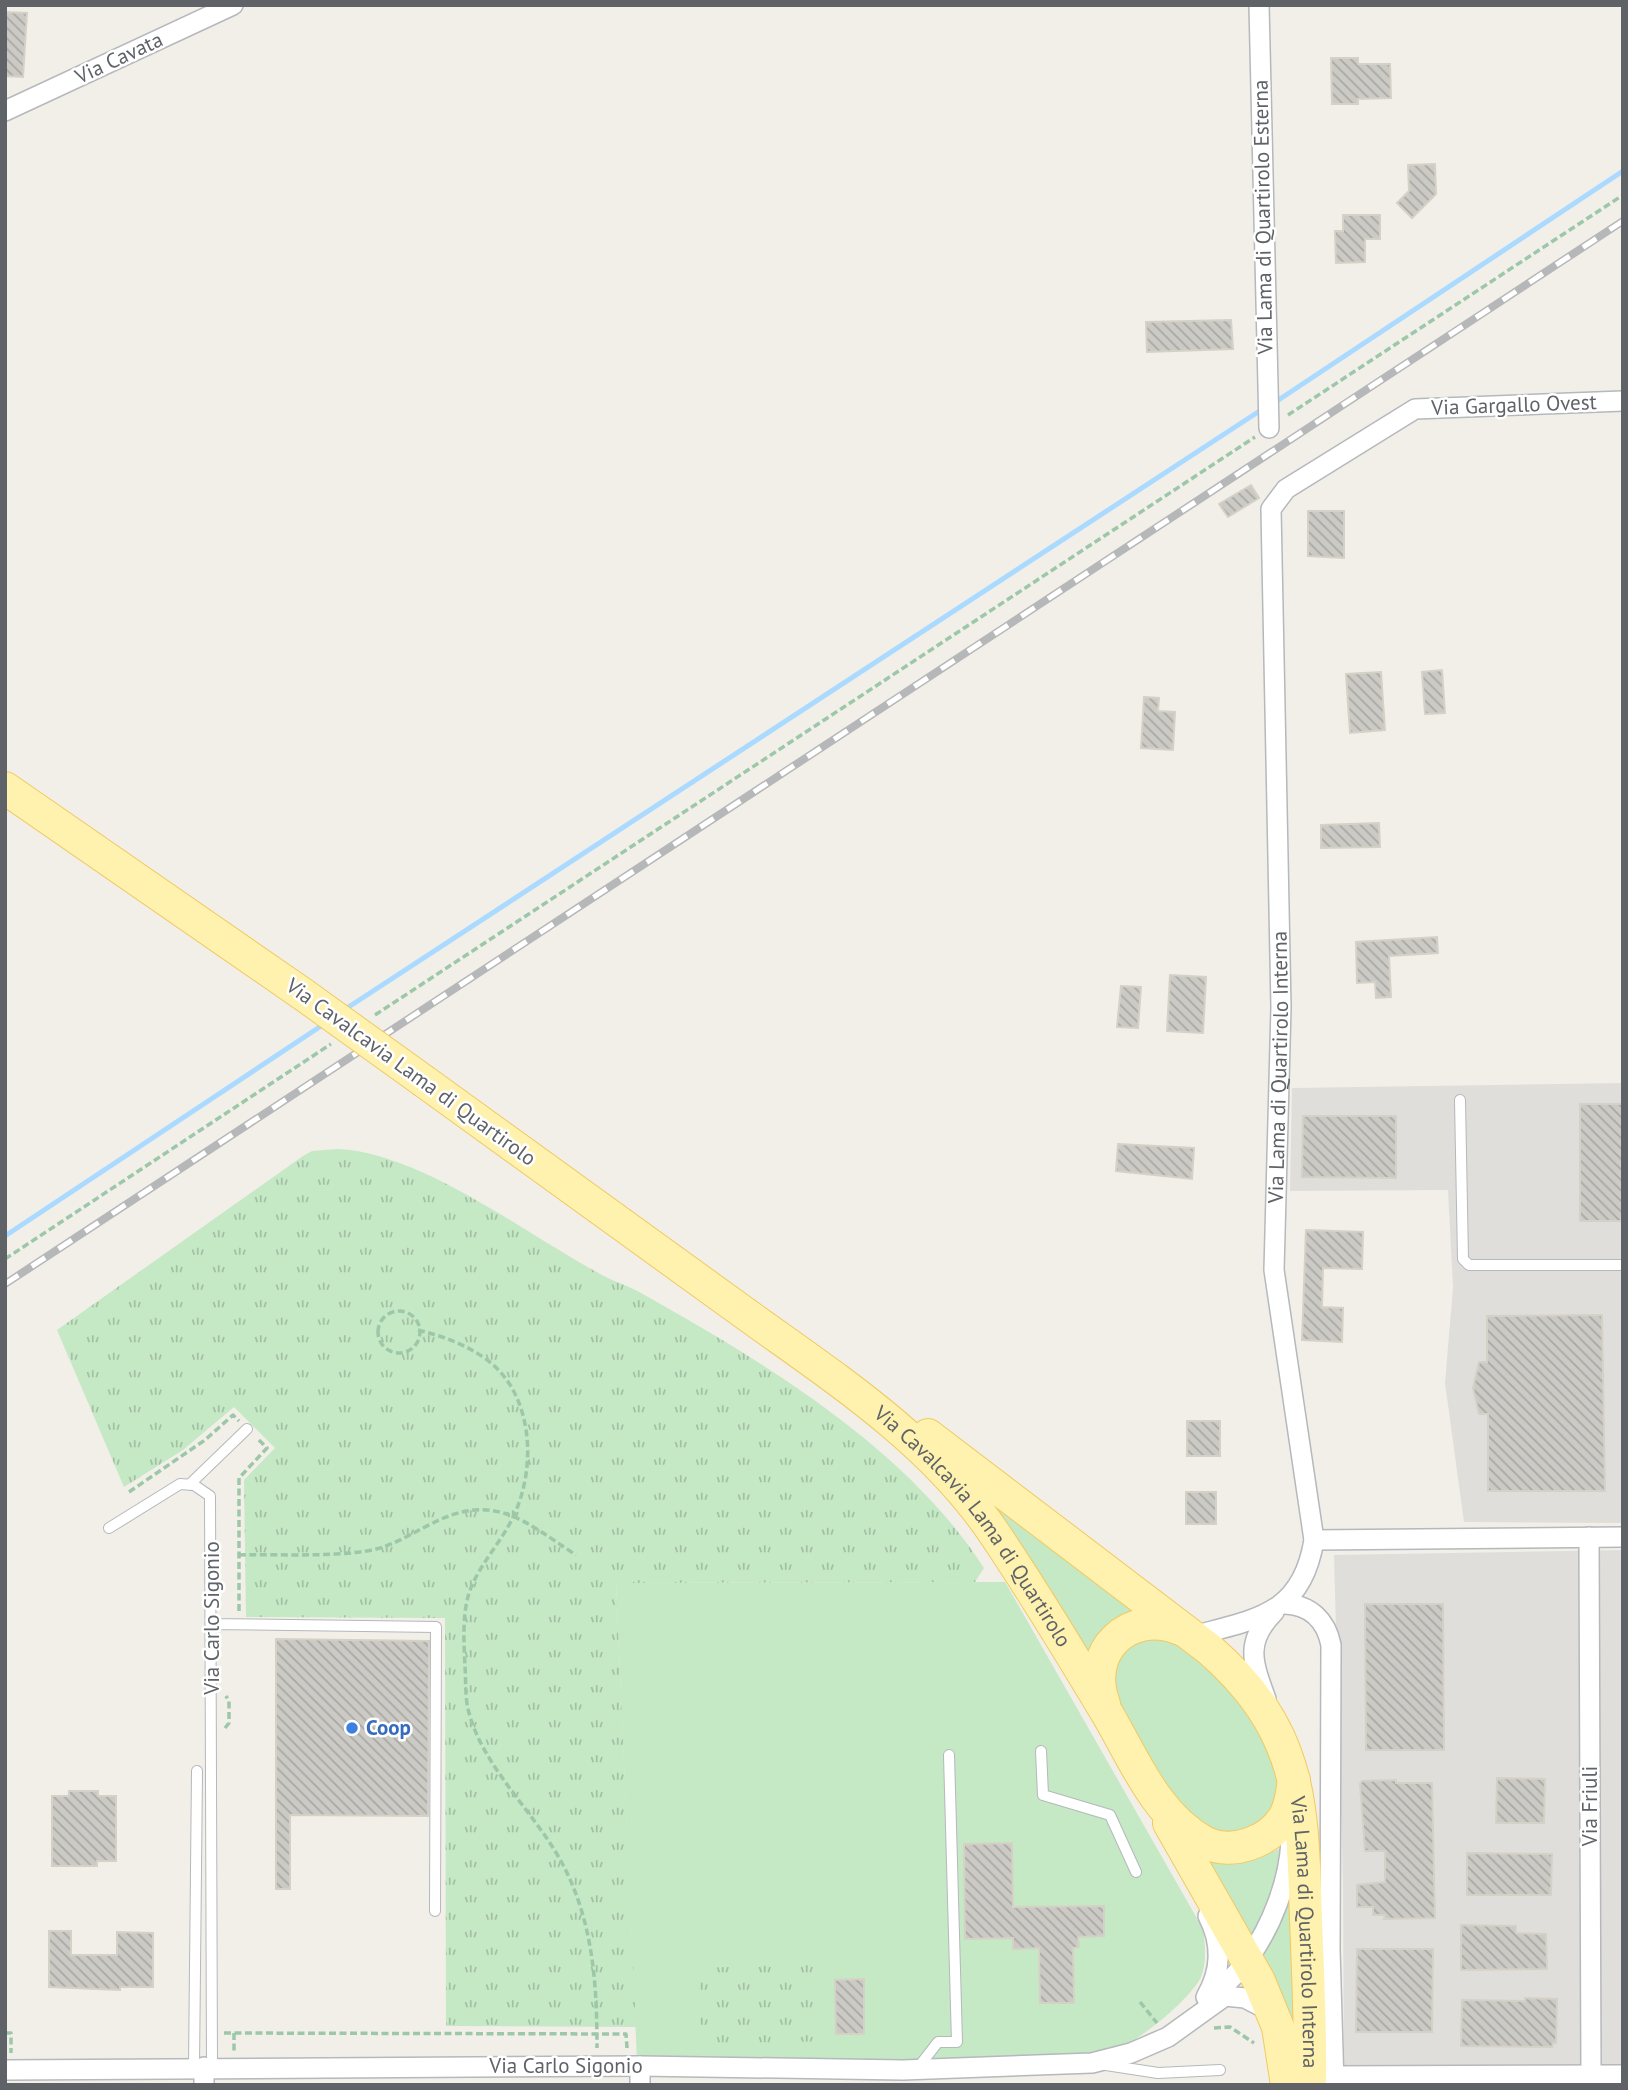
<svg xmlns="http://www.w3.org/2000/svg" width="1628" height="2090" font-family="'PT Sans',sans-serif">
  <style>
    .industrial { fill: #e0deda }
    .grass { fill: #c5e8c5 }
    .park { fill: url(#park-tufts) }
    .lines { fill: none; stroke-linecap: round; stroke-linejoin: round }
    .stream { stroke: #aadaff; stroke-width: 5 }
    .building { fill: url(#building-back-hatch); stroke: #d6d1c6; stroke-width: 2 }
    .lane-casing { stroke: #b5b8bc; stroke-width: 12 }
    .street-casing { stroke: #b5b8bc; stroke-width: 22 }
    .primary-casing { stroke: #f2c960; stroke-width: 34 }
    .path { stroke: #9cc7a9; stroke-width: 3.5; stroke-dasharray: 7 3.5; stroke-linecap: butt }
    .lane { stroke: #fff; stroke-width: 10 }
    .street { stroke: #fff; stroke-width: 19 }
    .primary { stroke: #fff2af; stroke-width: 32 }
    .rail-casing { stroke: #b6b7b8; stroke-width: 8 }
    .rail { stroke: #fff; stroke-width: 5; stroke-dasharray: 16; stroke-linecap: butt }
    .primary-bridge-casing { stroke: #f2c960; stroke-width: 34; stroke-linecap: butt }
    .primary-bridge { stroke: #fff2af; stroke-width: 32 }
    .shop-dot { fill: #3f7fe0; stroke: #fff; stroke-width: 2.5 }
    .labels { text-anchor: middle; stroke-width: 5; stroke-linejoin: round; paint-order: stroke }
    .street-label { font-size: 21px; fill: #5f6368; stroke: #fff }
    .shop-label { font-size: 21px; font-weight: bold; fill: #366cbe; stroke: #fff; text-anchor: start }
  </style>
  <defs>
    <pattern id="park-tufts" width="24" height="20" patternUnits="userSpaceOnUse" patternTransform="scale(1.75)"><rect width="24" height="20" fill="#c5e8c5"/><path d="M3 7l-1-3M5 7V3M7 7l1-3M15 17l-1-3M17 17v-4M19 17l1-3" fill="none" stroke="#a3c0a4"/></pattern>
    <pattern id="building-back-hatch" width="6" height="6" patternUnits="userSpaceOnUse" patternTransform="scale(1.75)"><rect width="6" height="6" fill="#cccac5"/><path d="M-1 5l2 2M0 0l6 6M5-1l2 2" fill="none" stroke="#a9a8a4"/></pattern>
  </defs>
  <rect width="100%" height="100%" fill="#f1efe8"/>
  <path class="industrial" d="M 1623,1083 L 1623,1523 L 1464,1522 L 1445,1383 L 1453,1288 L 1448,1190 L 1290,1191 L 1292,1088 Z
    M 1623,1550 L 1623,2084 L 1344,2082 L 1343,1883 L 1334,1555 Z"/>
  <path class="grass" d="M 974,1477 L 1143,1611 L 1090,1669 Z
    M 1005,1582 L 1203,1929 C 1205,1944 1207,1961 1201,1977 C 1191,1998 1142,2039 1120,2047 C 1103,2053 1085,2056 1067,2061 L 637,2061 L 616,1583 Z
    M 1142,1638 C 1150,1638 1161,1636 1169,1638 C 1215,1654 1318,1785 1260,1826 C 1251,1832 1234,1834 1224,1837 L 1185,1814 L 1117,1702 L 1112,1678 L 1122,1653 Z
    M 1281,1848 C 1277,1883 1264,1912 1249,1944 L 1200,1852 C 1233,1870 1249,1863 1281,1848 Z
    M 1292,1881 L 1298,2021 L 1290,2021 L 1259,1961 Z"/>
  <path class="park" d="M 338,1149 C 423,1153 528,1236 602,1275 C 615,1282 629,1286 641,1293 C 764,1362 906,1447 984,1568 L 975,1582 L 616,1583 L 636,2027 L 446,2026 L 445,1618 L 246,1617 L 244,1480 L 275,1448 L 234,1407 L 183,1450 L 124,1487 L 57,1330 L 303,1156 L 312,1151 Z
    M 819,1964 L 822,2041 L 701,2045 L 698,1968 Z"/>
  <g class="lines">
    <path class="stream" d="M 1277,401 L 1623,171
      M 344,1010 L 1258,412
      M 5,1236 L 324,1024"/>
  </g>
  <path class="building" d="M 5,12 L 27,13 L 23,77 L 5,76 Z
    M 1331,58 L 1358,58 L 1358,64 L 1390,64 L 1391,98 L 1358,99 L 1358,104 L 1332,104 Z
    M 1435,164 L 1436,194 L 1412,218 L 1397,203 L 1409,191 L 1408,165 Z
    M 1343,215 L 1380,215 L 1380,239 L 1365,239 L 1365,262 L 1336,263 L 1335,231 L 1343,231 Z
    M 1231,320 L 1233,349 L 1147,352 L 1146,322 Z
    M 1251,485 L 1259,498 L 1228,517 L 1219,504 Z
    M 1308,511 L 1344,511 L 1344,558 L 1308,556 Z
    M 1442,670 L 1445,713 L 1425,714 L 1422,672 Z
    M 1381,672 L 1385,730 L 1350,733 L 1346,674 Z
    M 1144,697 L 1159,698 L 1158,711 L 1175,712 L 1173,750 L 1141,748 Z
    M 1379,823 L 1380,847 L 1321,848 L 1321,825 Z
    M 1437,937 L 1438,953 L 1389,956 L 1391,997 L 1376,998 L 1375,982 L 1357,983 L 1356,942 Z
    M 1170,975 L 1206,977 L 1203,1033 L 1167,1031 Z
    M 1121,986 L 1141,987 L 1138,1028 L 1117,1027 Z
    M 1580,1104 L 1623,1104 L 1623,1221 L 1580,1221 Z
    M 1303,1116 L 1396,1116 L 1396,1178 L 1302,1177 Z
    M 1118,1144 L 1194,1148 L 1192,1179 L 1116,1171 Z
    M 1306,1230 L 1363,1232 L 1362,1269 L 1323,1268 L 1322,1307 L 1343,1308 L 1342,1342 L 1302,1340 Z
    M 1602,1315 L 1605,1491 L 1488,1491 L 1488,1414 L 1479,1414 L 1473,1388 L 1479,1362 L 1487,1362 L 1487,1316 Z
    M 1187,1421 L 1220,1421 L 1220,1456 L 1187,1456 Z
    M 1186,1492 L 1216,1492 L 1216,1524 L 1186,1524 Z
    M 1365,1604 L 1443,1604 L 1444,1750 L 1366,1750 Z
    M 276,1639 L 429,1641 L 428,1816 L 290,1815 L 290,1889 L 276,1889 Z
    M 1497,1778 L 1545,1779 L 1544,1823 L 1496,1823 Z
    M 1396,1780 L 1396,1783 L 1432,1783 L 1435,1918 L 1384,1919 L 1385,1915 L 1373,1915 L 1373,1907 L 1357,1907 L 1357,1885 L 1385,1882 L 1385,1851 L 1365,1851 L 1360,1784 L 1362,1781 Z
    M 69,1791 L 98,1791 L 98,1796 L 116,1796 L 116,1861 L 97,1861 L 97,1866 L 52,1866 L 52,1796 L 69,1796 Z
    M 1012,1843 L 1013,1907 L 1104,1906 L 1104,1936 L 1078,1937 L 1079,1947 L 1073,1948 L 1074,2003 L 1040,2003 L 1039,1948 L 1013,1949 L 1013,1938 L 965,1939 L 964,1844 Z
    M 1467,1853 L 1552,1854 L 1551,1895 L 1467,1895 Z
    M 1461,1925 L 1516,1926 L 1516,1933 L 1546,1934 L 1547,1969 L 1461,1970 Z
    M 49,1931 L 71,1931 L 71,1955 L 117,1955 L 117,1932 L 153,1933 L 153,1987 L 120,1987 L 120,1990 L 49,1987 Z
    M 1357,1949 L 1433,1949 L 1432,2032 L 1356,2032 Z
    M 864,1979 L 864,2034 L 836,2034 L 835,1980 Z
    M 1525,1998 L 1557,1999 L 1556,2043 L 1553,2043 L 1552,2047 L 1461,2046 L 1462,2000 L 1525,2001 Z"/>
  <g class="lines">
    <g class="lane-casing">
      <path id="lane" d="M 1460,1100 L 1463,1259 L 1469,1265 L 1623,1265
        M 189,1485 L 247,1429
        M 109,1528 L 180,1484 L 194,1485 L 210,1496 L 212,2067
        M 212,1624 L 436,1627 L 435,1911
        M 1041,1751 L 1043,1795 L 1110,1815 L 1136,1872
        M 1106,2065 L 1158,2073 L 1220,2070
        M 194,2067 L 197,1771
        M 917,2069 L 938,2042 L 957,2042 L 949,1755"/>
    </g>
    <g class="street-casing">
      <g id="street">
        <path d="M 1259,5 L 1269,428"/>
        <path d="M 5,111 L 233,5"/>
        <path d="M 1589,1537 L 1591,2075"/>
        <path d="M 1314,1540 L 1623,1537"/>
        <path d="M 1285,1604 C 1310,1605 1326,1620 1331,1645 L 1330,1950 L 1334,2085"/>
        <path id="s1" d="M 1193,1636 C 1256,1619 1302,1615 1314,1540 L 1274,1270 L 1281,1007 L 1271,509 L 1286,489 L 1415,409 L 1623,401"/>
        <path d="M 1266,1699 C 1253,1663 1244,1642 1274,1612"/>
        <path d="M 1206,1997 C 1222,1970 1222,1943 1208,1916"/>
        <path d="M 1210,1999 C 1222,1987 1238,1974 1248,1959 C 1272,1926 1289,1881 1291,1841"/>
        <path d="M 204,2067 L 204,2085"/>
        <path d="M 5,2070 L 640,2066 L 903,2070 L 1092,2063 L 1131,2053 L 1168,2037 L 1225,1996 L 1245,1998 L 1272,2012"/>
        <path d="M 1334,2076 L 1623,2075"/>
        <path d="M 640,2085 L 640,2066"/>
      </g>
    </g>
    <g class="primary-casing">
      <g id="primary">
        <path d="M 5,788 L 304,995"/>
        <path id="s2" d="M 425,1082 C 527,1156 629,1230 732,1304 C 825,1372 931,1437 996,1536 C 1035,1594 1072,1655 1108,1715 C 1134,1759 1156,1816 1204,1842 C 1232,1856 1270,1842 1285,1816 C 1291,1805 1292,1793 1294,1780"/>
        <path id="s3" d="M 928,1435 L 1209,1649 C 1303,1731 1302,1803 1306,1919 C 1308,1974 1311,2029 1310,2085"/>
        <path d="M 1104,1704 C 1084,1652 1129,1608 1180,1629"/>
        <path d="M 1169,1823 L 1259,1981 L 1278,2027 L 1287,2085"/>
      </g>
    </g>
    <path class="path" d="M 1288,415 L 1623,195
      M 375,1015 L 1255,437
      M 5,1259 L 331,1044
      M378 1332a21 21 0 1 1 42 0a21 21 0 1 1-42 0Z
      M 418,1330 C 442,1336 465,1344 486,1359 C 533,1393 537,1466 514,1515 C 502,1542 479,1564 469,1593 C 462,1616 464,1643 465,1667 C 466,1680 465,1696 468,1709 C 482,1767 534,1811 562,1863 C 593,1921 597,1984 597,2048
      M 129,1492 L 205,1440 L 233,1415 L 239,1421
      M 239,1555 C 281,1554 326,1557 367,1551 C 392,1547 410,1534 431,1524 C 494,1491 524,1521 576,1555
      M 239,1611 L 239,1478 L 267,1448 L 257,1438
      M 225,1728 L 229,1723 L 229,1701 L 226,1696
      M 1140,2002 L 1157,2023
      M 1214,2028 L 1230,2027 L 1254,2043
      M 5,2033 L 11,2033 L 11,2053
      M 224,2033 L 626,2034 L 627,2048
      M 234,2033 L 234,2051"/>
    <use href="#lane" class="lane"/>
    <use href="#street" class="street"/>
    <use href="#primary" class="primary"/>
    <g class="rail-casing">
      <path id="rail" d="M 5,1284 L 1623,221"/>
    </g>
    <use href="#rail" class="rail"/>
    <g class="primary-bridge-casing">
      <path id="primary-bridge" d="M 304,995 L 425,1082"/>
    </g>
    <use href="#primary-bridge" class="primary-bridge"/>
  </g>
  <circle class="shop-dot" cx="352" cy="1728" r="7"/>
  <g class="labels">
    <g class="street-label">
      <text transform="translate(119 58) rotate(-25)" y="7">Via Cavata</text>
      <text transform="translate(1263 217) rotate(-91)" y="7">Via Lama di Quartirolo Esterna</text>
      <text transform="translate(1514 405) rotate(-2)" y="7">Via Gargallo Ovest</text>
      <text dy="7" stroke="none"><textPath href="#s1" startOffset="644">Via Lama di Quartirolo Interna</textPath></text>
      <text transform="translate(411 1072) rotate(36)" y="7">Via Cavalcavia Lama di Quartirolo</text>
      <text dy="7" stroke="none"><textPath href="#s2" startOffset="710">Via Cavalcavia Lama di Quartirolo</textPath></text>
      <text transform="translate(212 1618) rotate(-90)" y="7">Via Carlo Sigonio</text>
      <text transform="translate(1590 1806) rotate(-90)" y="7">Via Friuli</text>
      <text dy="7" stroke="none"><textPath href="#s3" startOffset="665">Via Lama di Quartirolo Interna</textPath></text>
      <text x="566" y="2073">Via Carlo Sigonio</text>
    </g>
    <g class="shop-label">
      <text x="366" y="1735">Coop</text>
    </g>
  </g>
  <rect width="1628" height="2090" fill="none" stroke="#5f6368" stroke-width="14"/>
</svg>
